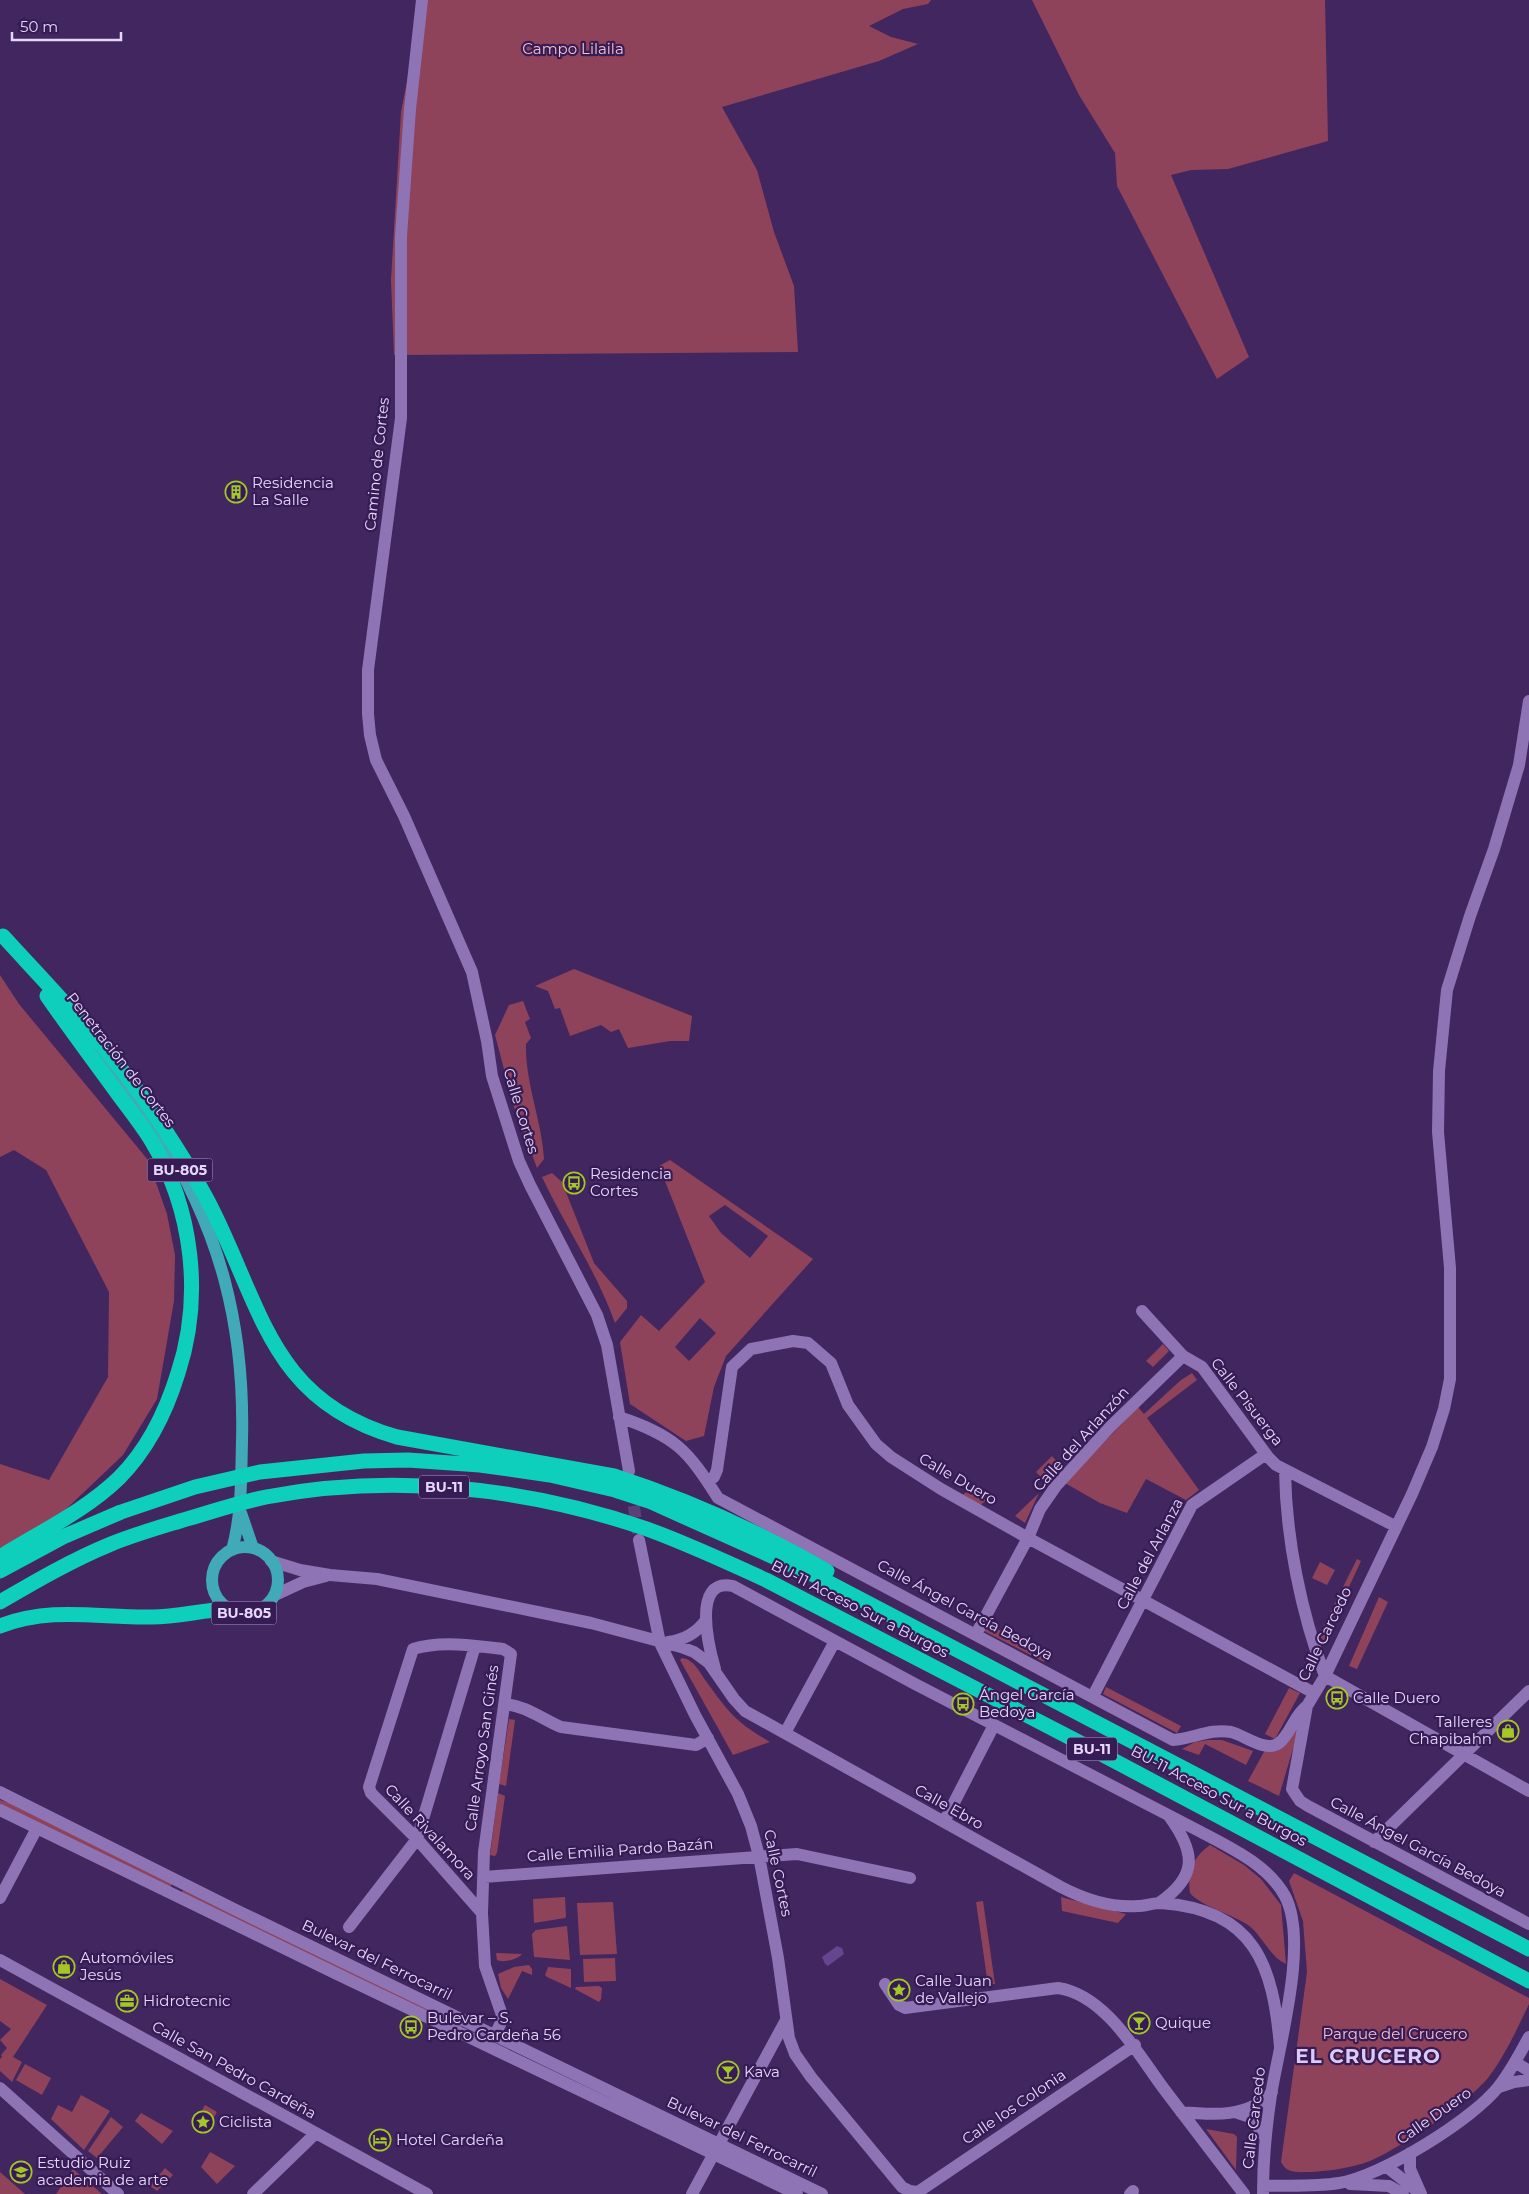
<svg xmlns="http://www.w3.org/2000/svg" width="1529" height="2194" font-family="Montserrat,sans-serif">
  <style>
    .green { fill: #8f435a; fill-rule: evenodd }
    .water { fill: #66458f }
    .lines { fill: none; stroke-linecap: round; stroke-linejoin: round }
    .street-tunnel { stroke: #5a4177; stroke-width: 12; stroke-dasharray: 12 6; stroke-linecap: butt }
    .street { stroke: #8e73b5; stroke-width: 12 }
    .secondary { stroke: #8e73b5; stroke-width: 12 }
    .primary { stroke: #41aab9; stroke-width: 12 }
    .highway { stroke: #0ecfbb; stroke-width: 15 }
    .labels { text-anchor: middle; stroke-width: 4.5; stroke-linejoin: round; paint-order: stroke }
    .shield { fill: #371b55; stroke: #b19fc9; stroke-width: 1 }
    .shield-label { font-size: 14px; font-weight: bold; fill: #e5d7fb }
    .park-label { font-size: 15px; fill: #f3c0cd; stroke: #371b55 }
    .street-label { font-size: 15px; fill: #e5d7fb; stroke: #371b55 }
    .poi-label { font-size: 15px; fill: #e5d7fb; stroke: #371b55; text-anchor: start }
    .district-label { font-size: 20px; font-weight: bold; letter-spacing: 1px; fill: #dacaf5; stroke: #371b55 }
  </style>
  <rect width="100%" height="100%" fill="#412660"/>
  <path class="green" d="M 423,0 L 931,0 L 928,4 L 903,9 L 869,26 L 891,37 L 918,44 L 879,61 L 722,107 L 757,170 L 774,232 L 794,286 L 798,352 L 394,355 L 391,280 L 401,112 Z
    M 1032,0 L 1325,0 L 1328,141 L 1228,169 L 1191,170 L 1171,175 L 1249,357 L 1217,379 L 1117,186 L 1115,153 L 1079,95 Z
    M 574,969 L 692,1016 L 689,1041 L 670,1041 L 628,1048 L 619,1029 L 611,1032 L 601,1025 L 570,1036 L 560,1008 L 555,1009 L 548,991 L 535,986 Z
    M 0,975 L 19,1004 L 148,1160 L 167,1214 L 175,1255 L 174,1301 L 157,1399 L 123,1455 L 63,1512 L 0,1551 L 0,1464 L 49,1480 L 108,1377 L 109,1292 L 46,1170 L 14,1150 L 0,1157 Z
    M 523,1001 L 530,1019 L 525,1022 L 531,1038 L 526,1044 C 525,1083 542,1121 544,1159 L 537,1168 L 514,1107 L 495,1035 L 509,1005 Z
    M 670,1160 L 813,1259 L 726,1356 L 714,1387 L 704,1436 L 686,1441 L 630,1404 L 620,1342 L 641,1315 L 659,1331 L 705,1282 L 659,1166 ZM 725,1205 L 768,1236 L 750,1258 L 721,1233 L 709,1216 ZM 700,1318 L 716,1333 L 689,1361 L 675,1347 Z
    M 552,1173 L 562,1182 L 594,1263 L 627,1301 L 627,1308 L 615,1323 C 597,1272 565,1226 542,1177 Z
    M 1163,1344 L 1169,1351 L 1153,1367 L 1146,1361 Z
    M 1192,1373 L 1197,1380 L 1147,1418 L 1199,1490 L 1186,1500 L 1146,1479 L 1127,1513 L 1100,1503 L 1065,1483 L 1138,1407 L 1144,1414 L 1181,1380 Z
    M 1052,1456 L 1058,1463 L 1043,1479 L 1036,1472 Z
    M 975,1483 L 989,1497 L 980,1506 L 962,1496 Z
    M 1039,1493 L 1025,1523 L 1015,1516 Z
    M 1357,1559 L 1361,1561 L 1324,1641 L 1319,1635 Z
    M 1320,1562 L 1335,1570 L 1327,1585 L 1312,1578 Z
    M 1379,1597 L 1388,1602 L 1357,1669 L 1349,1666 Z
    M 988,1624 L 1047,1655 L 1044,1662 L 984,1631 Z
    M 682,1658 C 694,1659 700,1673 706,1681 C 728,1712 737,1723 770,1742 L 733,1755 L 680,1660 Z
    M 1106,1687 L 1181,1726 L 1177,1733 L 1103,1694 Z
    M 1289,1688 L 1300,1693 L 1275,1739 L 1265,1734 Z
    M 1303,1715 L 1279,1796 L 1248,1781 L 1265,1750 Z
    M 509,1719 L 515,1720 L 506,1786 L 499,1784 Z
    M 1208,1740 L 1222,1740 L 1253,1751 L 1246,1765 L 1205,1744 L 1199,1755 L 1182,1749 L 1195,1742 Z
    M 498,1793 L 505,1796 L 497,1853 L 495,1856 L 490,1855 Z
    M 0,1800 L 16,1805 L 172,1884 L 170,1888 L 0,1804 Z
    M 1210,1845 L 1244,1865 L 1261,1879 L 1281,1905 L 1286,1964 C 1270,1957 1262,1935 1248,1925 C 1231,1914 1201,1906 1190,1893 C 1187,1872 1193,1857 1210,1845 Z
    M 1294,1873 L 1529,1998 L 1529,2004 C 1517,2029 1505,2056 1488,2078 C 1469,2101 1399,2149 1370,2161 C 1351,2168 1330,2171 1310,2172 C 1298,2172 1287,2174 1281,2162 L 1307,1972 L 1303,1921 L 1289,1881 Z
    M 183,1890 L 462,2025 L 461,2028 L 181,1893 Z
    M 565,1897 L 566,1916 L 565,1918 L 534,1923 L 533,1899 Z
    M 1061,1897 L 1126,1914 L 1118,1923 L 1062,1911 Z
    M 983,1901 L 995,1984 L 988,1985 L 976,1902 Z
    M 613,1902 L 617,1954 L 580,1955 L 577,1903 Z
    M 567,1926 L 570,1960 L 534,1957 L 532,1934 L 536,1930 Z
    M 496,1953 L 522,1954 C 517,1960 503,1963 497,1960 Z
    M 615,1958 L 616,1981 L 584,1982 L 583,1959 Z
    M 529,1965 L 532,1969 L 532,1975 L 522,1971 L 508,1999 L 501,1988 L 498,1974 L 514,1967 Z
    M 548,1967 L 571,1969 L 571,1988 L 547,1977 L 545,1975 Z
    M 0,1979 L 47,2005 L 13,2057 L 22,2062 L 12,2082 L 0,2071 L 0,2059 L 2,2057 L 1,2055 L 7,2048 L 0,2040 L 11,2029 L 0,2021 Z
    M 599,1986 L 602,1988 L 601,1999 L 599,2002 L 575,1989 L 576,1987 Z
    M 25,2064 L 51,2078 L 42,2095 L 16,2080 Z
    M 81,2095 L 110,2111 L 84,2150 L 51,2119 L 58,2105 L 72,2112 Z
    M 205,2105 L 217,2112 L 205,2132 L 194,2125 Z
    M 141,2113 L 173,2131 L 162,2144 L 135,2121 Z
    M 111,2117 L 123,2127 L 97,2158 L 88,2151 Z
    M 1206,2129 L 1234,2134 L 1237,2137 L 1236,2170 Z
    M 210,2152 L 235,2166 L 217,2184 L 201,2167 Z
    M 165,2168 L 173,2175 L 157,2191 L 150,2186 Z
    M 73,2169 L 102,2194 L 56,2194 Z
    M 0,2172 L 25,2194 L 0,2194 Z"/>
  <path class="water" d="M 837,1946 L 842,1948 L 844,1954 L 828,1966 L 825,1964 L 822,1957 Z"/>
  <g class="lines">
    <path class="street-tunnel" d="M 631,1488 L 638,1533"/>
    <path class="street" d="M 422,0 L 410,109 L 401,236 L 401,418 L 368,670 L 368,714 L 370,735 L 376,760 L 404,816 L 472,972 L 487,1041 L 492,1076 L 519,1161 L 530,1185 L 597,1315 L 607,1345 L 629,1471
      M 1529,701 L 1519,765 L 1494,849 L 1470,916 L 1447,990 L 1439,1071 L 1438,1132 L 1450,1268 L 1450,1379 L 1444,1409 L 1432,1447 L 1412,1494 L 1325,1676 L 1307,1706 L 1292,1789 L 1300,1801 L 1308,1806 L 1529,1924
      M 1142,1311 L 1183,1356 L 1202,1367 L 1268,1457 L 1276,1465 L 1395,1526
      M 619,1417 C 675,1436 687,1449 718,1498 L 1173,1740 C 1193,1739 1210,1728 1231,1732 C 1244,1735 1266,1753 1279,1743 C 1291,1734 1294,1715 1307,1706
      M 1285,1471 C 1286,1538 1301,1613 1325,1676
      M 708,1482 L 714,1477 L 717,1470 L 732,1367 L 751,1349 L 793,1341 L 808,1343 L 831,1363 L 848,1405 L 876,1444 L 891,1457 L 941,1489 L 1028,1538 L 1314,1693
      M 639,1540 L 660,1643 L 695,1715 L 738,1794 L 751,1826 L 759,1856 L 778,1958 L 789,2038 L 795,2054 L 811,2077 L 902,2187 L 910,2191 L 918,2192 L 1135,2045
      M 271,1561 L 300,1570 L 330,1575 L 377,1579 L 591,1623 L 681,1647 L 694,1652 L 709,1663 L 734,1699 L 745,1711 L 1061,1887 C 1084,1899 1111,1908 1138,1906 C 1145,1906 1153,1903 1161,1903 C 1255,1910 1273,1965 1280,2047
      M 275,1595 L 303,1582 L 326,1576
      M 976,1634 L 1028,1538 L 1040,1509 L 1056,1486 L 1110,1427 L 1183,1356
      M 668,1642 C 684,1640 696,1634 706,1620
      M 715,1669 C 709,1648 691,1577 733,1586 L 915,1684 L 1201,1832 C 1231,1848 1268,1865 1285,1896 C 1309,1942 1279,2045 1271,2095 C 1266,2128 1263,2161 1263,2194
      M 1325,1676 L 1529,1791
      M 1093,1696 L 1192,1505 L 1266,1454
      M 505,1704 C 526,1706 542,1719 561,1727 L 696,1745 L 708,1738
      M 785,1733 L 835,1641
      M 944,1822 L 994,1725
      M 1374,1842 L 1529,1691
      M 484,1877 L 797,1854 L 910,1878
      M 0,1898 L 37,1828
      M 1159,1903 C 1198,1876 1196,1853 1169,1816
      M 482,1913 L 417,1839 L 371,1793 L 369,1787 L 413,1649 C 443,1640 473,1646 503,1649 L 511,1654 L 484,1852 L 482,1913 L 485,1966 L 503,2018 L 495,2035
      M 349,1927 L 417,1839 L 475,1646
      M 0,1960 L 427,2194
      M 885,1984 L 899,2005 L 905,2008 L 1058,1988 C 1107,1995 1140,2058 1167,2093 C 1193,2127 1218,2160 1244,2194
      M 1515,2062 L 1529,2071
      M 1499,2087 L 1514,2082 L 1529,2080
      M 0,2088 L 118,2194
      M 1181,2112 C 1213,2115 1248,2118 1272,2092
      M 1235,2112 L 1250,2117 L 1265,2137
      M 1410,2153 L 1410,2169 L 1421,2194
      M 1387,2167 L 1416,2190
      M 1350,2184 L 1389,2186 L 1403,2194
      M 1263,2186 C 1288,2185 1314,2187 1339,2183 C 1380,2177 1474,2119 1499,2086 C 1511,2071 1520,2053 1529,2037
      M 253,2194 L 316,2133
      M 692,2194 L 786,2020
      M 1130,2194 L 1133,2191"/>
    <path class="secondary" d="M 0,1792 L 240,1912 L 822,2194
      M 0,1810 L 337,1974 L 797,2194"/>
    <path class="primary" d="M 88,1042 C 112,1071 139,1100 158,1131 C 220,1230 245,1325 242,1441 C 241,1478 242,1514 232,1550
      M 241,1513 L 253,1548
      M212 1580a33 33 0 1 1 66 0a33 33 0 1 1-66 0Z"/>
    <path class="highway" d="M 3,936 C 57,995 113,1052 157,1118 C 177,1148 198,1180 214,1213 C 263,1313 274,1402 397,1437 L 614,1476 C 688,1500 759,1532 827,1571
      M 0,1557 C 40,1532 85,1511 119,1478 C 148,1449 166,1412 178,1373 C 203,1297 193,1209 151,1140 C 141,1124 129,1109 118,1094 C 94,1061 70,1029 47,996
      M 0,1571 L 65,1536 L 121,1512 L 195,1487 L 260,1472 L 364,1461 L 408,1460 L 480,1465 L 550,1475 L 615,1490 L 649,1501 L 816,1576 L 1529,1949
      M 0,1602 C 36,1581 72,1560 111,1544 C 133,1535 157,1528 180,1521 C 208,1513 237,1503 266,1497 C 392,1473 526,1487 647,1529 C 688,1544 727,1562 766,1580 L 1092,1749 L 1529,1981
      M 0,1626 C 52,1606 99,1618 152,1617 C 178,1617 202,1610 228,1609"/>
  </g>
  <defs>
    <g id="building-ring" transform="scale(1.125)"><circle r="9.5" fill="#371b55" stroke="#a3c826" stroke-width="1.5"/><path d="M-4-6H4V6H1V3H-1V6H-4ZM-2.5-4.3h1.7v1.8h-1.7ZM.8-4.3h1.7v1.8H.8ZM-2.5-1h1.7V.8h-1.7ZM.8-1h1.7V.8H.8Z" fill="#a3c826"/></g>
    <g id="bus-ring" transform="scale(1.125)"><circle r="9.5" fill="#371b55" stroke="#a3c826" stroke-width="1.5"/><path d="M-5-6H5V4H4V6H2V4H-2V6H-4V4H-5ZM-3.5-4V0h7V-4ZM-3.5 1.2v1.5H-2V1.2ZM2 1.2v1.5H3.5V1.2Z" fill="#a3c826"/></g>
    <g id="shop-ring" transform="scale(1.125)"><circle r="9.5" fill="#371b55" stroke="#a3c826" stroke-width="1.5"/><path d="M-5-2.5h2.3a2.7 3.5 0 0 1 5.4 0H5L5.5 6h-11ZM-1.5-2.5h3a1.5 2.3 0 0 0-3 0Z" fill="#a3c826"/></g>
    <g id="sight-ring" transform="scale(1.125)"><circle r="9.5" fill="#371b55" stroke="#a3c826" stroke-width="1.5"/><path d="M0-6L1.8-2.2L6-1.7L2.9 1.2L3.7 5.4L0 3.3L-3.7 5.4L-2.9 1.2L-6-1.7L-1.8-2.2Z" fill="#a3c826"/></g>
    <g id="office-ring" transform="scale(1.125)"><circle r="9.5" fill="#371b55" stroke="#a3c826" stroke-width="1.5"/><path d="M-6-3h4V-5.5h4V-3h4V5H-6ZM-1-4.5V-3h2v-1.5ZM-6 0V1H6V0Z" fill="#a3c826"/></g>
    <g id="bar-ring" transform="scale(1.125)"><circle r="9.5" fill="#371b55" stroke="#a3c826" stroke-width="1.5"/><path d="M-6-5H6L.8 .8V4.5H3.5V6h-7V4.5H-.8V.8Z" fill="#a3c826"/></g>
    <g id="hotel-ring" transform="scale(1.125)"><circle r="9.5" fill="#371b55" stroke="#a3c826" stroke-width="1.5"/><path d="M-6-4.5h1.5V1H6V5H4.5V3h-9V5H-6ZM-4 0a1.8 1.8 0 1 1 3.6 0ZM.5 0V-2.5h3Q6-2.5 6 0Z" fill="#a3c826"/></g>
    <g id="school-ring" transform="scale(1.125)"><circle r="9.5" fill="#371b55" stroke="#a3c826" stroke-width="1.5"/><path d="M0-5L7-2L0 1L-7-2ZM-4 1L0 2.5L4 1V4Q0 6-4 4Z" fill="#a3c826"/></g>
  </defs>
  <g fill-rule="evenodd">
    <use href="#building-ring" x="236" y="492"/>
    <use href="#bus-ring" x="574" y="1183"/>
    <use href="#bus-ring" x="1337" y="1698"/>
    <use href="#bus-ring" x="963" y="1704"/>
    <use href="#shop-ring" x="1508" y="1731"/>
    <use href="#shop-ring" x="64" y="1967"/>
    <use href="#sight-ring" x="899" y="1990"/>
    <use href="#office-ring" x="127" y="2001"/>
    <use href="#bar-ring" x="1139" y="2023"/>
    <use href="#bus-ring" x="411" y="2027"/>
    <use href="#bar-ring" x="728" y="2072"/>
    <use href="#sight-ring" x="203" y="2122"/>
    <use href="#hotel-ring" x="380" y="2140"/>
    <use href="#school-ring" x="21" y="2172"/>
  </g>
  <g class="labels">
    <g class="shield">
      <rect x="147.5" y="1158.5" width="65" height="23" rx="4"/>
      <rect x="419" y="1475.5" width="50" height="23" rx="4"/>
      <rect x="211.5" y="1601.5" width="65" height="23" rx="4"/>
      <rect x="1067" y="1737.5" width="50" height="23" rx="4"/>
    </g>
    <g class="shield-label">
      <text x="180" y="1175">BU-805</text>
      <text x="444" y="1492">BU-11</text>
      <text x="244" y="1618">BU-805</text>
      <text x="1092" y="1754">BU-11</text>
    </g>
    <g class="park-label">
      <text x="573" y="54">Campo Lilaila</text>
      <text x="1395" y="2039">Parque del Crucero</text>
    </g>
    <g class="street-label">
      <text transform="translate(377 464) rotate(-84)" y="5">Camino de Cortes</text>
      <text transform="translate(121 1060) rotate(52)" y="5">Penetración de Cortes</text>
      <text transform="translate(521 1111) rotate(73)" y="5">Calle Cortes</text>
      <text transform="translate(1247 1402) rotate(52)" y="5">Calle Pisuerga</text>
      <text transform="translate(1081 1439) rotate(-48)" y="5">Calle del Arlanzón</text>
      <text transform="translate(958 1479) rotate(30)" y="5">Calle Duero</text>
      <text transform="translate(1150 1554) rotate(-62)" y="5">Calle del Arlanza</text>
      <text transform="translate(860 1609) rotate(27)" y="5">BU-11 Acceso Sur a Burgos</text>
      <text transform="translate(965 1610) rotate(28)" y="5">Calle Ángel García Bedoya</text>
      <text transform="translate(1325 1634) rotate(-64)" y="5">Calle Carcedo</text>
      <text transform="translate(482 1748) rotate(-82)" y="5">Calle Arroyo San Ginés</text>
      <text transform="translate(1219 1796) rotate(28)" y="5">BU-11 Acceso Sur a Burgos</text>
      <text transform="translate(949 1807) rotate(29)" y="5">Calle Ebro</text>
      <text transform="translate(430 1832) rotate(47)" y="5">Calle Rivalamora</text>
      <text transform="translate(1418 1847) rotate(28)" y="5">Calle Ángel García Bedoya</text>
      <text transform="translate(620 1850) rotate(-4)" y="5">Calle Emilia Pardo Bazán</text>
      <text transform="translate(778 1873) rotate(78)" y="5">Calle Cortes</text>
      <text transform="translate(377 1960) rotate(26)" y="5">Bulevar del Ferrocarril</text>
      <text transform="translate(234 2070) rotate(29)" y="5">Calle San Pedro Cardeña</text>
      <text transform="translate(1014 2107) rotate(-34)" y="5">Calle los Colonia</text>
      <text transform="translate(1434 2116) rotate(-35)" y="5">Calle Duero</text>
      <text transform="translate(1254 2118) rotate(-83)" y="5">Calle Carcedo</text>
      <text transform="translate(742 2137) rotate(26)" y="5">Bulevar del Ferrocarril</text>
    </g>
    <g class="poi-label">
      <text x="252" y="488">Residencia<tspan x="252" dy="17">La Salle</tspan></text>
      <text x="590" y="1179">Residencia<tspan x="590" dy="17">Cortes</tspan></text>
      <text x="979" y="1700">Ángel García<tspan x="979" dy="17">Bedoya</tspan></text>
      <text x="1353" y="1703">Calle Duero</text>
      <text x="1492" y="1727" text-anchor="end">Talleres<tspan x="1492" dy="17">Chapibahn</tspan></text>
      <text x="80" y="1963">Automóviles<tspan x="80" dy="17">Jesús</tspan></text>
      <text x="915" y="1986">Calle Juan<tspan x="915" dy="17">de Vallejo</tspan></text>
      <text x="143" y="2006">Hidrotecnic</text>
      <text x="427" y="2023">Bulevar – S.<tspan x="427" dy="17">Pedro Cardeña 56</tspan></text>
      <text x="1155" y="2028">Quique</text>
      <text x="744" y="2077">Kava</text>
      <text x="219" y="2127">Ciclista</text>
      <text x="396" y="2145">Hotel Cardeña</text>
      <text x="37" y="2168">Estudio Ruiz<tspan x="37" dy="17">academia de arte</tspan></text>
    </g>
    <g class="district-label">
      <text x="1368" y="2063">EL CRUCERO</text>
    </g>
  </g>
  <path d="M12 32v8h109v-8" fill="none" stroke="#e5d7fb" stroke-width="2.5"/>
  <text x="20" y="32" font-size="15" fill="#e5d7fb" stroke="#371b55" stroke-width="4" paint-order="stroke">50 m</text>
</svg>
